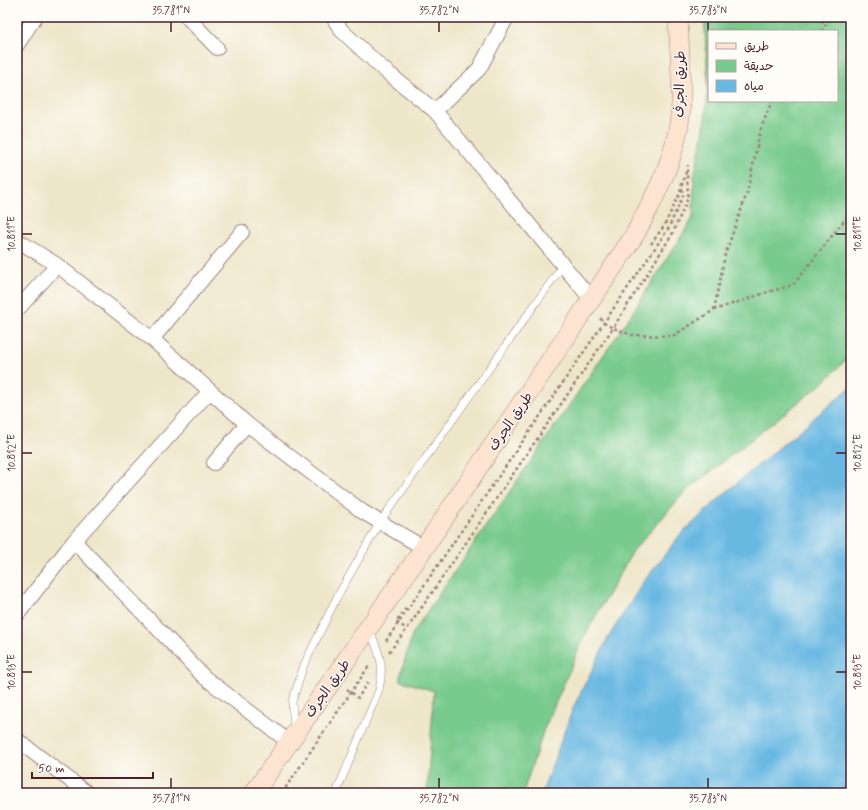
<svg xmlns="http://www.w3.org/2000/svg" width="868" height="810" font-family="Mynerve,'Playpen Sans Arabic',sans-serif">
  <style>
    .green { fill: #79cb8d; stroke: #62755c; fill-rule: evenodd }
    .water { fill: #67b8e2; stroke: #586c86 }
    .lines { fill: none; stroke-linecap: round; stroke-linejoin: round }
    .service-casing { stroke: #9c827a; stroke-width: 8 }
    .minor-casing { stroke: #9c827a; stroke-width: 16 }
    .secondary-casing { stroke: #9c827a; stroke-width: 20 }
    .path { stroke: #9c827a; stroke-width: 2.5; stroke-dasharray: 3 3; stroke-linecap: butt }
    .service { stroke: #fff; stroke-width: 7 }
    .minor { stroke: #fff; stroke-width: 14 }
    .secondary { stroke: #fde4d1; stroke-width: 19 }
    .ticks { fill: none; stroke: #4a1f2b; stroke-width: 1.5 }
    .labels { text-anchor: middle; stroke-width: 3; stroke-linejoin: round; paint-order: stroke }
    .street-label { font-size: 14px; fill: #4a1f2b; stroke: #fdfcf7 }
    .neatline { fill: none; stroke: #4a1f2b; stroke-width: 1.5 }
    .ticks-label { font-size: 10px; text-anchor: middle; fill: #4a1f2b }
  </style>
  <rect width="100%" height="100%" fill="#fdfcf7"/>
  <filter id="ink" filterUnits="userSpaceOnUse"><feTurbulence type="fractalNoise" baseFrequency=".025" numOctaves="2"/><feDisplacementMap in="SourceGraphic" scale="8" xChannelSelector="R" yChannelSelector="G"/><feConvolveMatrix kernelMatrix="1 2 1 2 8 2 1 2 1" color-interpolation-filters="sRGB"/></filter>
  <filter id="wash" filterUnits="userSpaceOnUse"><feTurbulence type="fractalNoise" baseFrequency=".012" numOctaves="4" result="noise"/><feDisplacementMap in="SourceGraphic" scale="16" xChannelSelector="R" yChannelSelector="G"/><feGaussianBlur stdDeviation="0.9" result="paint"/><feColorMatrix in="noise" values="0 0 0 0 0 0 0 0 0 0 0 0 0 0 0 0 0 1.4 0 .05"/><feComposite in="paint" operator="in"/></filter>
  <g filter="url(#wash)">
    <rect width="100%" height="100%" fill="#eee6c9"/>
    <path class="green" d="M 704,17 L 851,17 L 851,355 L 823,383 L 685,492 L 633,551 L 585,635 L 543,732 L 523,793 L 427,793 L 434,691 L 399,680 L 413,632 L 625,324 L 693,218 L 694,177 L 704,129 L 708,86 ZM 709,31 L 837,31 L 837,101 L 709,101 Z"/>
    <path class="water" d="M 851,387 L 851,793 L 542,793 L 573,708 L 608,638 L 642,584 L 680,535 L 724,494 Z"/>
  </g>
  <g filter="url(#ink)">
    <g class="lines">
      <g class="service-casing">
        <path id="service" d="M 294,729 L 292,702 L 304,665 L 337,597 L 380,522 L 563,265
          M 336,793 L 379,690 C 385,662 379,655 370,630"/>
      </g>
      <g class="minor-casing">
        <path id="minor" d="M 187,17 L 217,48
          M 333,17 L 341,30 L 382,68 L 435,111 L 592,300
          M 17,45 L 35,17
          M 435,111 L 479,69 L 507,17
          M 17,240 L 57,265 L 152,339 L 247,424 L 363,512 L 424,548
          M 17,310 L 57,265
          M 152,339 L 242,232
          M 214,463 L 247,424
          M 74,541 L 204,677 L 289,742
          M 17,615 L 74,541 L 210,391
          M 17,740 L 87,793"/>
      </g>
      <g class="secondary-casing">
        <path id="secondary" d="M 254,793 L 424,548 L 634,236 C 656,195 680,151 681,102 C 682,74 679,45 678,17"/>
      </g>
      <path class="path" d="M 816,17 L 826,24
        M 842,17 L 851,22
        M 821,31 L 832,17
        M 651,244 L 664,226 L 679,195 L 686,172
        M 714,310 L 725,255 L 747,193 L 761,128 L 772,101
        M 600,318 L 604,323 L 613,328 L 632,335 L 673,336 L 714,310 L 768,292 L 793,285 L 851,212
        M 406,608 L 396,622 L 407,629
        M 386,641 L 668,229 L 683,196 L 681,180
        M 389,652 L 407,629 L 613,328 L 673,233 L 688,198 L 687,171 L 688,165
        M 347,689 L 358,698 L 368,682
        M 282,793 L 369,666"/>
      <use href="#service" class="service"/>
      <use href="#minor" class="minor"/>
      <use href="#secondary" class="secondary"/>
    </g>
  </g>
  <path class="ticks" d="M 171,22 L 171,32M 439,22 L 439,32M 708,22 L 708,32M 22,234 L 32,234M 836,234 L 846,234M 22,453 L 32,453M 836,453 L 846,453M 22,672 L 32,672M 836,672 L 846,672M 171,778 L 171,788M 439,778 L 439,788M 708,778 L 708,788"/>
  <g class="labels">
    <g class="street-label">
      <text transform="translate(679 84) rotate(-89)" y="5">طريق الجرف</text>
      <text transform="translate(510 421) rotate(-56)" y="5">طريق الجرف</text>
      <text transform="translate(327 688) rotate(-55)" y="5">طريق الجرف</text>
    </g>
  </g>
  <rect width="868" height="810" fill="none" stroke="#fdfcf7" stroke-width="44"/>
  <rect x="708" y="30" width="130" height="72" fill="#fdfcf7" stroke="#b5a4a5"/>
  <rect x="716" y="43" width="20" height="6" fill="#fde4d1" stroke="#b5a4a5"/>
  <text x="744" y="50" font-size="12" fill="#4a1f2b">طريق</text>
  <rect x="716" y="60" width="20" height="12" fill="#79cb8d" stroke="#b5a4a5"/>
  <text x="744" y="70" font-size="12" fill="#4a1f2b">حديقة</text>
  <rect x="716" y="80" width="20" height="12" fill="#67b8e2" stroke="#b5a4a5"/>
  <text x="744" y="90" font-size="12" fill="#4a1f2b">مياه</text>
  <path d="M32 772v6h121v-6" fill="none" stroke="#4a1f2b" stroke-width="2"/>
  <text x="38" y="772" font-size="12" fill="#4a1f2b" stroke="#fdfcf7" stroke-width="3" paint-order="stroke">50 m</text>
  <rect x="22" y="22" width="824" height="766" class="neatline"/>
  <g class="ticks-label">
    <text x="171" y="14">35.781°N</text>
    <text x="439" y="14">35.782°N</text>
    <text x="708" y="14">35.783°N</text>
    <text transform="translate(857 234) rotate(-90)" y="4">10.811°E</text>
    <text transform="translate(11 234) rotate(-90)" y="4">10.811°E</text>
    <text transform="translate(857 453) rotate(-90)" y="4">10.812°E</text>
    <text transform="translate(11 453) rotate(-90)" y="4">10.812°E</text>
    <text transform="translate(857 672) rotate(-90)" y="4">10.813°E</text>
    <text transform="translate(11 672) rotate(-90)" y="4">10.813°E</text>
    <text x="171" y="802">35.781°N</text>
    <text x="439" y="802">35.782°N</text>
    <text x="708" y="802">35.783°N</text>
  </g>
</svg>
